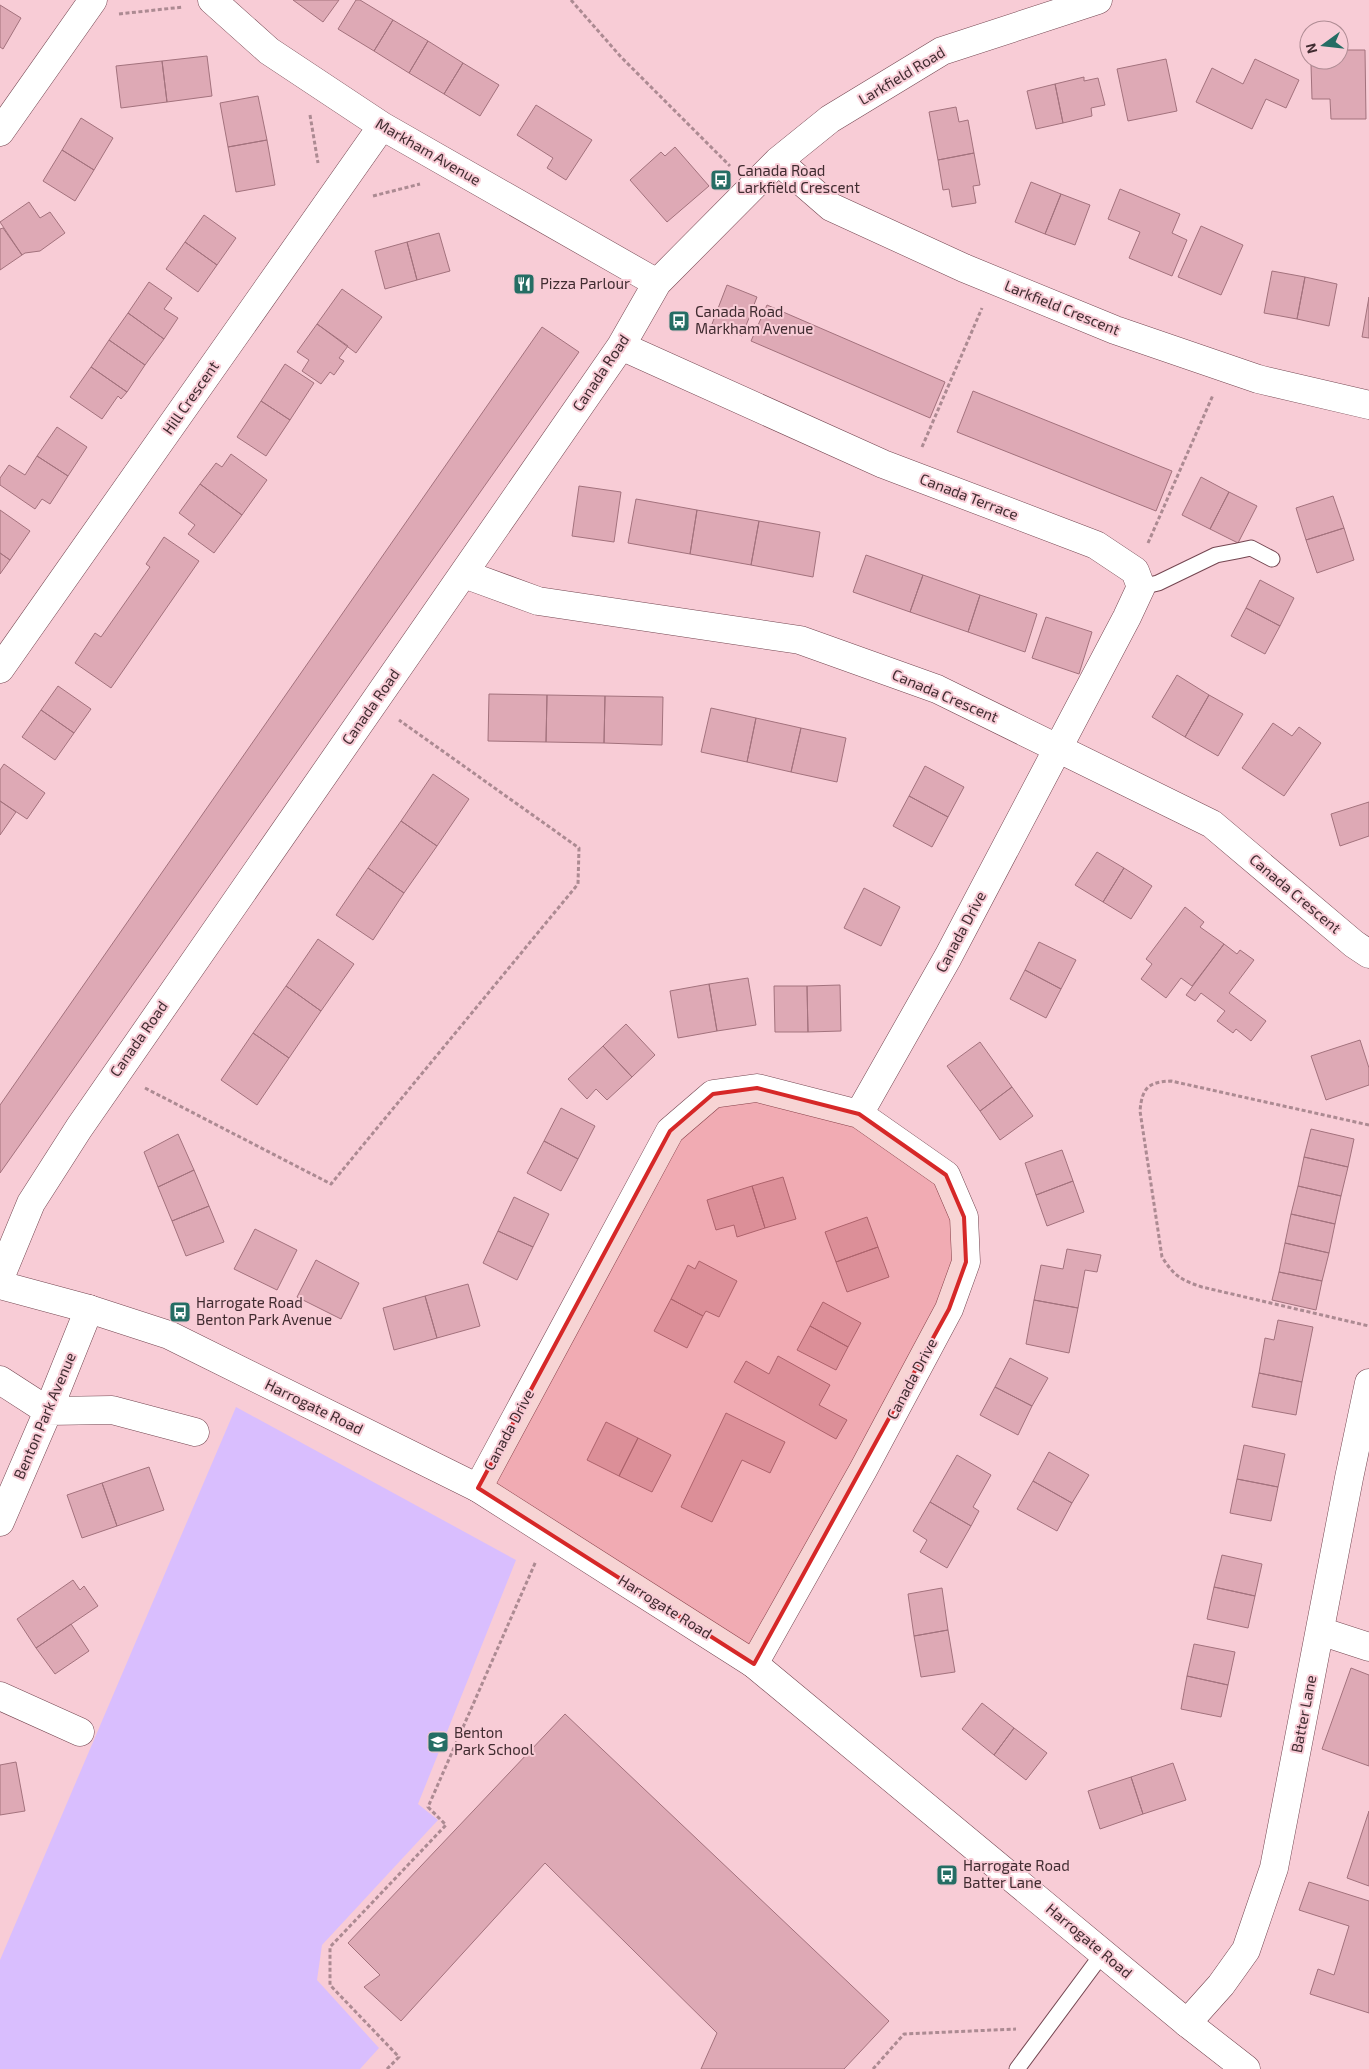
<svg xmlns="http://www.w3.org/2000/svg" width="1369" height="2069" font-family="'Exo 2',sans-serif">
  <style>
    .green { fill: #d9befe }
    .building { fill: #dea9b5; stroke: #a3727d }
    .lines { fill: none; stroke-linecap: round; stroke-linejoin: round }
    .service-casing { stroke: #744651; stroke-width: 17 }
    .minor-casing { stroke: #744651; stroke-width: 29 }
    .secondary-casing { stroke: #744651; stroke-width: 29 }
    .path { stroke: #ac8a92; stroke-width: 3; stroke-dasharray: 4 2.5; stroke-linecap: butt }
    .service { stroke: #fff; stroke-width: 15 }
    .minor { stroke: #fff; stroke-width: 28 }
    .secondary { stroke: #fff; stroke-width: 28 }
    .marked { fill: #d62828; fill-opacity: 0.2; stroke: #d62828; stroke-width: 4; stroke-linejoin: round }
    .labels { text-anchor: middle; stroke-width: 4; stroke-linejoin: round; paint-order: stroke }
    .street-label { font-size: 15px; fill: #412c31; stroke: #f8ccd6 }
    .poi-label { font-size: 15px; fill: #412c31; stroke: #f8ccd6; text-anchor: start }
  </style>
  <rect width="100%" height="100%" fill="#f8ccd6"/>
  <path class="green" d="M 236,1407 L 516,1560 L 418,1804 L 438,1820 L 322,1945 L 317,1980 L 379,2048 L 360,2069 L 0,2069 L 0,1960 Z"/>
  <path class="building" d="M 293,0 L 339,0 L 323,22 Z
    M 356,0 L 360,0 L 393,20 L 374,51 L 338,29 Z
    M 0,5 L 21,18 L 3,49 L 0,47 Z
    M 393,20 L 428,41 L 409,73 L 374,51 Z
    M 428,41 L 463,63 L 444,94 L 409,73 Z
    M 1339,50 L 1365,50 L 1366,119 L 1331,119 L 1330,99 L 1312,99 L 1311,64 L 1337,63 L 1337,60 L 1339,60 Z
    M 207,56 L 212,96 L 167,102 L 162,61 Z
    M 1166,59 L 1177,111 L 1128,121 L 1117,69 Z
    M 1255,59 L 1299,80 L 1286,108 L 1266,99 L 1252,129 L 1196,102 L 1212,68 L 1243,84 Z
    M 162,61 L 167,102 L 121,108 L 116,66 Z
    M 463,63 L 499,85 L 480,116 L 444,94 Z
    M 1084,77 L 1084,81 L 1098,78 L 1105,105 L 1091,108 L 1092,116 L 1063,123 L 1055,84 Z
    M 1055,84 L 1063,123 L 1036,129 L 1027,91 Z
    M 258,96 L 267,140 L 228,147 L 220,103 Z
    M 536,105 L 592,140 L 566,180 L 547,168 L 553,158 L 517,135 Z
    M 956,107 L 959,122 L 968,120 L 974,153 L 938,160 L 929,112 Z
    M 81,118 L 113,138 L 94,170 L 62,150 Z
    M 267,140 L 275,185 L 236,192 L 228,147 Z
    M 675,147 L 709,186 L 667,222 L 630,180 L 661,152 L 665,156 Z
    M 62,150 L 94,170 L 75,201 L 43,181 Z
    M 974,153 L 980,185 L 973,186 L 976,203 L 952,207 L 949,189 L 943,190 L 938,160 Z
    M 1031,182 L 1061,194 L 1045,234 L 1015,222 Z
    M 1120,189 L 1180,214 L 1172,233 L 1187,240 L 1172,276 L 1129,258 L 1140,232 L 1108,219 Z
    M 1061,194 L 1090,205 L 1075,245 L 1045,234 Z
    M 29,202 L 40,218 L 50,212 L 65,233 L 40,251 L 25,253 L 22,255 L 0,222 Z
    M 204,215 L 236,238 L 217,265 L 185,242 Z
    M 1201,226 L 1243,245 L 1221,295 L 1178,277 Z
    M 3,228 L 22,255 L 0,270 L 0,229 Z
    M 439,233 L 450,271 L 417,280 L 407,242 Z
    M 185,242 L 217,265 L 198,292 L 166,269 Z
    M 407,242 L 417,280 L 385,289 L 375,251 Z
    M 1272,271 L 1305,277 L 1297,319 L 1264,313 Z
    M 1305,277 L 1337,284 L 1329,326 L 1297,319 Z
    M 149,282 L 172,298 L 164,309 L 178,318 L 164,339 L 128,313 Z
    M 727,285 L 757,297 L 742,336 L 712,324 Z
    M 342,289 L 382,317 L 356,353 L 317,324 Z
    M 1369,297 L 1369,338 L 1362,337 Z
    M 767,305 L 945,382 L 930,418 L 751,341 Z
    M 128,313 L 164,339 L 145,365 L 109,340 Z
    M 317,324 L 348,346 L 339,358 L 344,361 L 334,375 L 330,372 L 321,384 L 302,371 L 309,360 L 297,352 Z
    M 542,327 L 579,352 L 0,1173 L 0,1105 Z
    M 109,340 L 145,365 L 127,392 L 91,367 Z
    M 285,364 L 314,383 L 290,420 L 261,401 Z
    M 91,367 L 127,392 L 121,399 L 118,396 L 102,419 L 70,397 Z
    M 973,391 L 1172,471 L 1156,511 L 957,432 Z
    M 261,401 L 290,420 L 266,456 L 237,437 Z
    M 57,427 L 87,447 L 68,476 L 37,456 Z
    M 231,454 L 267,480 L 242,515 L 200,484 L 216,463 L 222,467 Z
    M 37,456 L 68,476 L 50,504 L 42,499 L 35,509 L 0,485 L 0,478 L 9,465 L 25,475 Z
    M 1201,477 L 1229,492 L 1210,529 L 1182,515 Z
    M 200,484 L 242,515 L 214,553 L 188,534 L 195,525 L 179,513 Z
    M 579,486 L 621,492 L 614,542 L 572,536 Z
    M 1229,492 L 1257,506 L 1238,543 L 1210,529 Z
    M 1333,496 L 1344,528 L 1306,540 L 1296,508 Z
    M 636,499 L 697,510 L 690,554 L 628,543 Z
    M 0,510 L 30,531 L 10,560 L 0,553 Z
    M 697,510 L 759,521 L 751,565 L 690,554 Z
    M 759,521 L 820,532 L 813,577 L 751,565 Z
    M 1344,528 L 1354,560 L 1317,573 L 1306,540 Z
    M 164,537 L 199,561 L 111,688 L 75,663 L 95,633 L 101,637 L 150,567 L 146,564 Z
    M 0,553 L 10,560 L 0,574 Z
    M 866,555 L 923,575 L 910,612 L 853,592 Z
    M 923,575 L 980,595 L 968,632 L 910,612 Z
    M 1260,580 L 1294,598 L 1280,626 L 1246,608 Z
    M 980,595 L 1037,614 L 1025,652 L 968,632 Z
    M 1246,608 L 1280,626 L 1265,654 L 1231,636 Z
    M 1046,617 L 1092,632 L 1079,674 L 1032,658 Z
    M 1177,675 L 1209,695 L 1185,737 L 1152,717 Z
    M 58,686 L 91,709 L 74,733 L 41,710 Z
    M 489,694 L 547,695 L 546,742 L 488,741 Z
    M 547,695 L 605,696 L 604,743 L 546,742 Z
    M 1209,695 L 1243,714 L 1218,756 L 1185,737 Z
    M 605,696 L 663,697 L 662,745 L 604,743 Z
    M 711,708 L 756,718 L 747,762 L 701,752 Z
    M 41,710 L 74,733 L 55,760 L 22,737 Z
    M 756,718 L 801,728 L 791,772 L 747,762 Z
    M 1273,723 L 1292,736 L 1299,727 L 1321,743 L 1284,796 L 1242,768 Z
    M 801,728 L 846,738 L 837,782 L 791,772 Z
    M 4,764 L 45,793 L 27,819 L 0,801 L 0,770 Z
    M 925,766 L 964,787 L 948,817 L 909,796 Z
    M 433,774 L 469,799 L 437,846 L 401,821 Z
    M 909,796 L 948,817 L 932,847 L 893,826 Z
    M 0,801 L 16,812 L 0,835 Z
    M 1369,802 L 1369,836 L 1340,846 L 1331,814 Z
    M 401,821 L 437,846 L 404,893 L 368,868 Z
    M 1097,852 L 1124,868 L 1103,902 L 1075,885 Z
    M 368,868 L 404,893 L 373,940 L 336,915 Z
    M 1124,868 L 1152,886 L 1131,919 L 1103,902 Z
    M 864,888 L 900,907 L 881,946 L 844,928 Z
    M 1185,907 L 1204,922 L 1200,927 L 1224,944 L 1192,986 L 1181,978 L 1166,998 L 1141,979 L 1152,964 L 1146,959 Z
    M 318,939 L 354,964 L 321,1011 L 286,986 Z
    M 1039,942 L 1076,960 L 1061,989 L 1025,970 Z
    M 1224,944 L 1237,954 L 1240,950 L 1254,960 L 1229,993 L 1266,1021 L 1251,1041 L 1236,1029 L 1233,1033 L 1217,1021 L 1225,1011 L 1201,993 L 1195,1001 L 1186,995 Z
    M 1025,970 L 1061,989 L 1046,1018 L 1010,999 Z
    M 748,978 L 756,1025 L 717,1031 L 709,984 Z
    M 709,984 L 717,1031 L 678,1038 L 670,991 Z
    M 840,985 L 841,1031 L 808,1032 L 807,986 Z
    M 286,986 L 321,1011 L 289,1058 L 253,1033 Z
    M 774,986 L 807,986 L 808,1032 L 775,1032 Z
    M 626,1024 L 655,1055 L 632,1077 L 603,1046 Z
    M 253,1033 L 289,1058 L 257,1105 L 221,1080 Z
    M 1360,1040 L 1369,1068 L 1369,1085 L 1326,1100 L 1311,1056 Z
    M 980,1042 L 1012,1087 L 980,1111 L 947,1066 Z
    M 603,1046 L 632,1077 L 607,1100 L 596,1089 L 587,1099 L 568,1079 Z
    M 1012,1087 L 1033,1116 L 1000,1140 L 980,1111 Z
    M 561,1108 L 595,1126 L 578,1159 L 544,1141 Z
    M 1311,1129 L 1354,1139 L 1348,1167 L 1304,1157 Z
    M 178,1134 L 194,1170 L 158,1187 L 144,1152 Z
    M 544,1141 L 578,1159 L 561,1191 L 527,1173 Z
    M 1062,1150 L 1073,1181 L 1036,1195 L 1025,1163 Z
    M 1304,1157 L 1348,1167 L 1341,1196 L 1298,1186 Z
    M 194,1170 L 209,1206 L 172,1221 L 158,1187 Z
    M 783,1177 L 796,1219 L 765,1228 L 752,1186 Z
    M 1073,1181 L 1084,1212 L 1047,1226 L 1036,1195 Z
    M 752,1186 L 765,1228 L 737,1237 L 734,1225 L 716,1230 L 707,1200 Z
    M 1298,1186 L 1341,1196 L 1335,1224 L 1291,1214 Z
    M 514,1197 L 549,1214 L 533,1247 L 498,1231 Z
    M 209,1206 L 224,1242 L 186,1256 L 172,1221 Z
    M 1291,1214 L 1335,1224 L 1329,1253 L 1285,1243 Z
    M 867,1217 L 878,1247 L 836,1262 L 825,1232 Z
    M 255,1229 L 297,1250 L 277,1290 L 234,1269 Z
    M 498,1231 L 533,1247 L 517,1280 L 483,1263 Z
    M 1285,1243 L 1329,1253 L 1322,1281 L 1279,1272 Z
    M 878,1247 L 889,1277 L 847,1292 L 836,1262 Z
    M 1067,1249 L 1101,1255 L 1097,1272 L 1085,1270 L 1078,1308 L 1034,1300 L 1041,1265 L 1063,1269 Z
    M 316,1260 L 359,1283 L 341,1319 L 297,1297 Z
    M 699,1261 L 737,1281 L 719,1317 L 706,1311 L 703,1316 L 671,1299 L 688,1265 L 695,1269 Z
    M 1279,1272 L 1322,1281 L 1316,1310 L 1272,1300 Z
    M 468,1284 L 480,1326 L 437,1338 L 425,1296 Z
    M 425,1296 L 437,1338 L 394,1350 L 383,1308 Z
    M 671,1299 L 703,1316 L 687,1348 L 654,1331 Z
    M 1034,1300 L 1078,1308 L 1069,1353 L 1026,1344 Z
    M 823,1302 L 861,1323 L 848,1347 L 810,1326 Z
    M 1278,1320 L 1313,1327 L 1302,1382 L 1259,1373 L 1265,1338 L 1274,1340 Z
    M 810,1326 L 848,1347 L 836,1370 L 797,1350 Z
    M 778,1356 L 830,1385 L 819,1405 L 847,1420 L 836,1439 L 734,1382 L 746,1361 L 769,1374 Z
    M 1010,1358 L 1048,1378 L 1032,1406 L 995,1387 Z
    M 1259,1373 L 1302,1382 L 1296,1415 L 1252,1407 Z
    M 995,1387 L 1032,1406 L 1018,1435 L 980,1415 Z
    M 726,1413 L 785,1442 L 770,1473 L 742,1460 L 712,1522 L 681,1507 Z
    M 606,1422 L 638,1438 L 619,1476 L 587,1460 Z
    M 638,1438 L 671,1455 L 652,1492 L 619,1476 Z
    M 1244,1445 L 1285,1454 L 1278,1487 L 1237,1479 Z
    M 1049,1452 L 1089,1475 L 1072,1503 L 1033,1481 Z
    M 957,1455 L 991,1475 L 973,1507 L 979,1511 L 971,1526 L 930,1502 Z
    M 149,1467 L 164,1510 L 117,1526 L 102,1483 Z
    M 1237,1479 L 1278,1487 L 1271,1521 L 1230,1513 Z
    M 1033,1481 L 1072,1503 L 1057,1531 L 1017,1509 Z
    M 102,1483 L 117,1526 L 82,1538 L 67,1495 Z
    M 930,1502 L 971,1526 L 947,1568 L 920,1552 L 927,1540 L 913,1531 Z
    M 1222,1555 L 1262,1564 L 1255,1596 L 1214,1587 Z
    M 73,1580 L 80,1590 L 84,1586 L 98,1606 L 36,1648 L 17,1619 Z
    M 1214,1587 L 1255,1596 L 1248,1628 L 1207,1619 Z
    M 942,1588 L 948,1630 L 914,1636 L 908,1594 Z
    M 71,1624 L 89,1651 L 55,1674 L 36,1648 Z
    M 948,1630 L 955,1672 L 921,1677 L 914,1636 Z
    M 1194,1644 L 1235,1652 L 1228,1685 L 1187,1676 Z
    M 1351,1668 L 1369,1675 L 1369,1766 L 1322,1749 Z
    M 1187,1676 L 1228,1685 L 1221,1717 L 1181,1709 Z
    M 982,1703 L 1014,1728 L 994,1755 L 962,1729 Z
    M 565,1714 L 889,2021 L 844,2069 L 701,2069 L 717,2033 L 545,1863 L 401,2021 L 364,1987 L 380,1975 L 348,1943 Z
    M 1014,1728 L 1047,1753 L 1026,1780 L 994,1755 Z
    M 16,1762 L 25,1811 L 0,1815 L 0,1765 Z
    M 1173,1763 L 1186,1800 L 1143,1814 L 1131,1777 Z
    M 1131,1777 L 1143,1814 L 1100,1829 L 1088,1791 Z
    M 1369,1811 L 1369,1886 L 1347,1878 Z
    M 1309,1882 L 1369,1901 L 1369,2013 L 1310,1994 L 1318,1969 L 1334,1975 L 1349,1926 L 1299,1910 Z"/>
  <g class="lines">
    <g class="service-casing">
      <path id="service" d="M 1141,587 L 1158,583 L 1216,555 L 1237,551 L 1251,548 L 1272,559
        M 1017,2069 L 1103,1953"/>
    </g>
    <g class="minor-casing">
      <path id="minor" d="M 212,0 L 269,51 L 382,126 L 657,283
        M 0,132 L 93,0
        M 778,161 L 831,207 L 964,268 L 1115,330 L 1258,379 L 1369,405
        M 621,346 L 883,464 L 1096,545 L 1135,571 L 1141,587 L 1127,617 L 948,957 L 859,1114
        M 464,574 L 538,601 L 800,640 L 937,689 L 1212,824 L 1354,944 L 1369,954
        M 0,669 L 382,126
        M 0,1278 L 31,1203 L 79,1128 L 621,346 L 657,283 L 778,161 L 830,119 L 942,51 L 1098,0
        M 0,1380 L 48,1411 L 112,1410 L 195,1432
        M 478,1488 L 670,1131 L 713,1094 L 757,1088 L 859,1114 L 946,1175 L 964,1217 L 966,1262 L 949,1309 L 863,1470 L 754,1664
        M 0,1522 L 48,1411 L 89,1309
        M 1320,1631 L 1369,1647
        M 0,1696 L 80,1732
        M 1187,2023 L 1221,1985 L 1246,1950 L 1274,1868 L 1349,1478 L 1369,1383"/>
    </g>
    <g class="secondary-casing">
      <path id="secondary" d="M 0,1285 L 89,1309 L 169,1335 L 478,1488 L 754,1664 L 1187,2023 L 1246,2069"/>
    </g>
    <path class="path" d="M 571,0 L 621,57 L 730,166
      M 119,14 L 183,7
      M 310,115 L 318,163
      M 373,196 L 420,184
      M 922,447 L 982,308
      M 1148,543 L 1213,395
      M 145,1088 L 331,1184 L 578,884 L 579,848 L 399,720
      M 1369,1125 L 1171,1081 C 1148,1082 1142,1088 1140,1111 L 1162,1257 C 1174,1276 1181,1280 1202,1287 L 1369,1326
      M 387,2069 L 399,2057 L 330,1985 L 330,1947 L 446,1825 L 428,1807 L 536,1561
      M 873,2069 L 904,2034 L 1016,2029"/>
    <use href="#service" class="service"/>
    <use href="#minor" class="minor"/>
    <use href="#secondary" class="secondary"/>
  </g>
  <path class="marked" d="M 757,1088 L 859,1114 L 946,1175 L 964,1217 L 966,1262 L 949,1309 L 754,1664 L 478,1488 L 670,1131 L 713,1094 Z"/>
  <defs>
    <g id="bus-square" transform="scale(1.125)"><rect x="-9" y="-9" width="18" height="18" rx="4" fill="#256d64" stroke="#f8ccd6"/><path d="M-5-6H5V4H4V6H2V4H-2V6H-4V4H-5ZM-3.5-4V0h7V-4ZM-3.5 1.2v1.5H-2V1.2ZM2 1.2v1.5H3.5V1.2Z" fill="#fff"/></g>
    <g id="restaurant-square" transform="scale(1.125)"><rect x="-9" y="-9" width="18" height="18" rx="4" fill="#256d64" stroke="#f8ccd6"/><path d="M-5-6h1v4h1v-4h1v4h1v-4h1v5L-1.5 .5V6h-2V.5L-5-1ZM5-6V6H3V1.5H1.5Q1.5-4 5-6Z" fill="#fff"/></g>
    <g id="school-square" transform="scale(1.125)"><rect x="-9" y="-9" width="18" height="18" rx="4" fill="#256d64" stroke="#f8ccd6"/><path d="M0-5L7-2L0 1L-7-2ZM-4 1L0 2.5L4 1V4Q0 6-4 4Z" fill="#fff"/></g>
  </defs>
  <g fill-rule="evenodd">
    <use href="#bus-square" x="721" y="180"/>
    <use href="#restaurant-square" x="524" y="284"/>
    <use href="#bus-square" x="679" y="321"/>
    <use href="#bus-square" x="180" y="1312"/>
    <use href="#school-square" x="438" y="1742"/>
    <use href="#bus-square" x="947" y="1875"/>
  </g>
  <g class="labels">
    <g class="street-label">
      <text transform="translate(902 76) rotate(-31)" y="5">Larkfield Road</text>
      <text transform="translate(428 152) rotate(30)" y="5">Markham Avenue</text>
      <text transform="translate(1062 308) rotate(22)" y="5">Larkfield Crescent</text>
      <text transform="translate(601 373) rotate(-56)" y="5">Canada Road</text>
      <text transform="translate(191 398) rotate(-55)" y="5">Hill Crescent</text>
      <text transform="translate(969 497) rotate(21)" y="5">Canada Terrace</text>
      <text transform="translate(945 696) rotate(23)" y="5">Canada Crescent</text>
      <text transform="translate(371 707) rotate(-55)" y="5">Canada Road</text>
      <text transform="translate(1295 894) rotate(40)" y="5">Canada Crescent</text>
      <text transform="translate(961 932) rotate(-62)" y="5">Canada Drive</text>
      <text transform="translate(139 1039) rotate(-55)" y="5">Canada Road</text>
      <text transform="translate(912 1379) rotate(-62)" y="5">Canada Drive</text>
      <text transform="translate(314 1407) rotate(26)" y="5">Harrogate Road</text>
      <text transform="translate(45 1416) rotate(-67)" y="5">Benton Park Avenue</text>
      <text transform="translate(509 1430) rotate(-62)" y="5">Canada Drive</text>
      <text transform="translate(665 1607) rotate(32)" y="5">Harrogate Road</text>
      <text transform="translate(1304 1714) rotate(-79)" y="5">Batter Lane</text>
      <text transform="translate(1089 1941) rotate(40)" y="5">Harrogate Road</text>
    </g>
    <g class="poi-label">
      <text x="737" y="176">Canada Road<tspan x="737" dy="17">Larkfield Crescent</tspan></text>
      <text x="540" y="289">Pizza Parlour</text>
      <text x="695" y="317">Canada Road<tspan x="695" dy="17">Markham Avenue</tspan></text>
      <text x="196" y="1308">Harrogate Road<tspan x="196" dy="17">Benton Park Avenue</tspan></text>
      <text x="454" y="1738">Benton<tspan x="454" dy="17">Park School</tspan></text>
      <text x="963" y="1871">Harrogate Road<tspan x="963" dy="17">Batter Lane</tspan></text>
    </g>
  </g>
  <g transform="translate(1324 45) rotate(255)"><circle r="24" fill="#f8ccd6" stroke="#af8c94"/>
  <path d="M0-4L9 19L0 12L-9 19Z" fill="#256d64"/>
  <text y="-8" font-size="14" font-weight="bold" text-anchor="middle" fill="#412c31">N</text>
  </g>
</svg>
